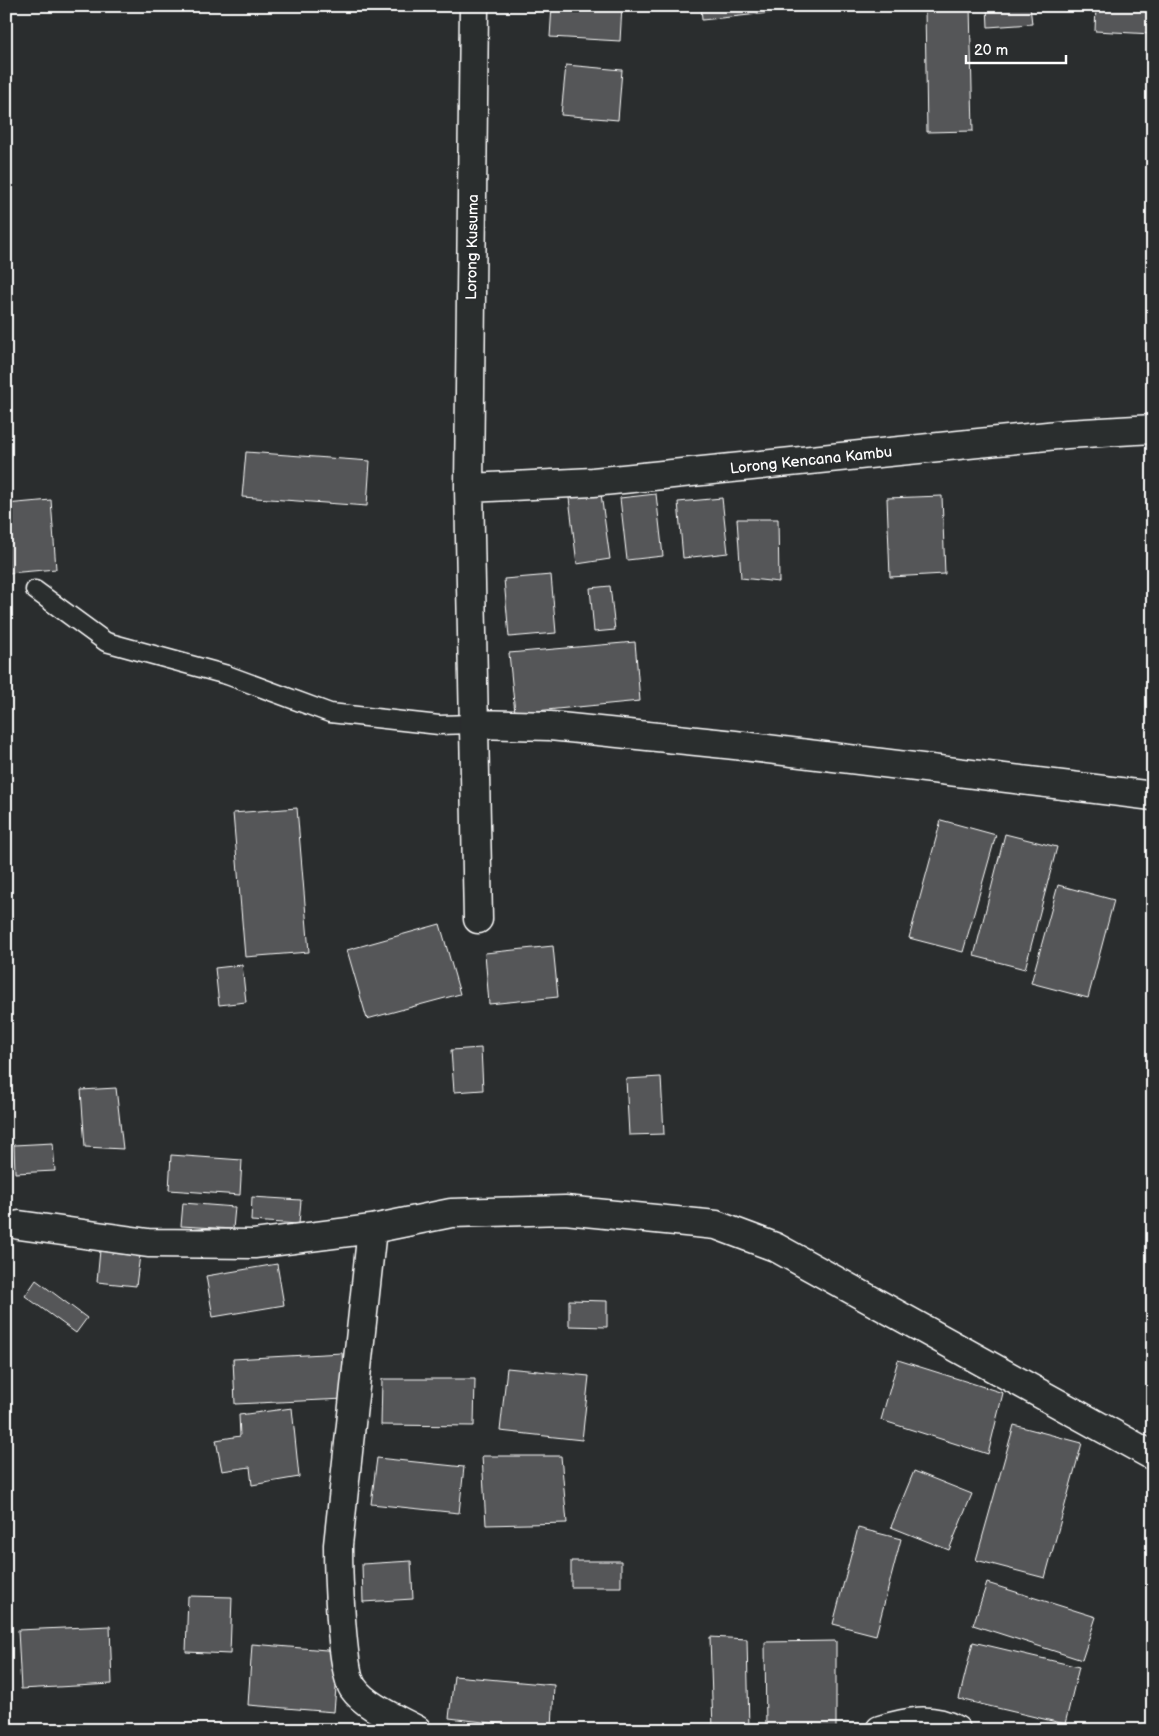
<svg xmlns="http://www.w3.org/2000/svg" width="1159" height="1736" font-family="'Balsamiq Sans',sans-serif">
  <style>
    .building { fill: #555758; stroke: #fff }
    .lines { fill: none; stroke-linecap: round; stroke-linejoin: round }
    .service-casing { stroke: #fff; stroke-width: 21 }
    .minor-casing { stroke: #fff; stroke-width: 31 }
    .service { stroke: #2a2d2e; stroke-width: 18 }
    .minor { stroke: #2a2d2e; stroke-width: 28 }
    .labels { text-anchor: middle; stroke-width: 4; stroke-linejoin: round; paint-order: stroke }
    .street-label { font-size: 15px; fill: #fff; stroke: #2a2d2e }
  </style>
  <rect width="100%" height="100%" fill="#2a2d2e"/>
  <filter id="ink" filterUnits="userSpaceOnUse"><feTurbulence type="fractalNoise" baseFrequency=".02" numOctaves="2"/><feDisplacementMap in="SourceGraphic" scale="10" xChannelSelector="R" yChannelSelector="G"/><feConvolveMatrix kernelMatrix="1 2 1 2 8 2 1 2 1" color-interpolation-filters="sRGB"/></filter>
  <g filter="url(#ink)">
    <path class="building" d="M 552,6 L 622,6 L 620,41 L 550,37 Z
      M 701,6 L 787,6 L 788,11 L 702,20 Z
      M 987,6 L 1030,6 L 1032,24 L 988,27 Z
      M 1096,6 L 1153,6 L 1152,34 L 1095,31 Z
      M 970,7 L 973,131 L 927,132 L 925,8 Z
      M 566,65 L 622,70 L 618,120 L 561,115 Z
      M 246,452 L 370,461 L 367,506 L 242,497 Z
      M 601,494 L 610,559 L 577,564 L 569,498 Z
      M 656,494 L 663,556 L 627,560 L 620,498 Z
      M 942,496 L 945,574 L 890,577 L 887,498 Z
      M 722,498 L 728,553 L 683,558 L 678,502 Z
      M 51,500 L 56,569 L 9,573 L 6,504 Z
      M 737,519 L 778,519 L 779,582 L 741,578 Z
      M 551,575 L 556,633 L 509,637 L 504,579 Z
      M 610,586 L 615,630 L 594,632 L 590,588 Z
      M 635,642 L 640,701 L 515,713 L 509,653 Z
      M 297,808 L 309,952 L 245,957 L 233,813 Z
      M 941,820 L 996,835 L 963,952 L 909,938 Z
      M 1005,834 L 1057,847 L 1025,969 L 974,956 Z
      M 1058,885 L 1114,900 L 1088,998 L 1031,983 Z
      M 440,924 L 460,994 L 367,1019 L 347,950 Z
      M 553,946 L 558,997 L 489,1004 L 485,953 Z
      M 242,965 L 246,1002 L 219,1005 L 215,968 Z
      M 481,1048 L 483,1090 L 454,1092 L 451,1050 Z
      M 661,1077 L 664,1134 L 629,1135 L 626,1079 Z
      M 116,1088 L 123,1149 L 85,1147 L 81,1090 Z
      M 53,1143 L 55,1171 L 15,1173 L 14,1145 Z
      M 171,1155 L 242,1160 L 240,1195 L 169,1190 Z
      M 252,1197 L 301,1200 L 299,1224 L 251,1221 Z
      M 183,1203 L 235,1207 L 233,1229 L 181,1226 Z
      M 100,1250 L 140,1255 L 136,1286 L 97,1282 Z
      M 277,1264 L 284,1305 L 213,1317 L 206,1276 Z
      M 36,1280 L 87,1318 L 76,1333 L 25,1296 Z
      M 569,1300 L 607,1301 L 607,1327 L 569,1326 Z
      M 342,1353 L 345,1399 L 235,1404 L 233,1359 Z
      M 898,1360 L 1003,1393 L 988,1454 L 881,1420 Z
      M 507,1368 L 589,1376 L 582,1440 L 500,1431 Z
      M 382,1379 L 475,1379 L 474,1426 L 381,1425 Z
      M 292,1408 L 299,1477 L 252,1485 L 250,1467 L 222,1471 L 216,1440 L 240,1436 L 239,1415 Z
      M 1014,1425 L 1082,1443 L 1045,1578 L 976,1560 Z
      M 482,1456 L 561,1456 L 567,1523 L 486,1525 Z
      M 377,1458 L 464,1467 L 459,1513 L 371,1504 Z
      M 914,1471 L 972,1494 L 949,1550 L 891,1527 Z
      M 858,1528 L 901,1539 L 876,1635 L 833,1624 Z
      M 411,1561 L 413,1599 L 363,1602 L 362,1564 Z
      M 571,1561 L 621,1561 L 621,1587 L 571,1587 Z
      M 987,1583 L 1096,1617 L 1082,1660 L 973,1625 Z
      M 188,1596 L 232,1597 L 230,1654 L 186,1652 Z
      M 110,1626 L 112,1684 L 21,1689 L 18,1630 Z
      M 710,1637 L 747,1639 L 749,1730 L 713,1730 Z
      M 836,1641 L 836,1730 L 766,1730 L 765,1642 Z
      M 973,1642 L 1079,1667 L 1065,1724 L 959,1699 Z
      M 252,1644 L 339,1651 L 334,1712 L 248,1705 Z
      M 454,1676 L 554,1685 L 552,1730 L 449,1718 Z"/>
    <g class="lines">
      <g class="service-casing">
        <path id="service" d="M 35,590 L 106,642 L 227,675 L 330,713 L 439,725 L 473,724"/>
      </g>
      <g class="minor-casing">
        <path id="minor" d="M 474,6 L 469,488 L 478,919
          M 469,488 L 593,482 L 1067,434 L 1153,429
          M 473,724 L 550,726 L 735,745 L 1153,796
          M 19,1225 L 148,1243 L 254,1244 L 372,1229
          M 417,1730 C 397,1719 366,1707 353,1688 C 341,1670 338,1570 338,1545 L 372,1229 L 451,1213 L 565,1210 L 716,1225 L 775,1247 L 1153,1456
          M 880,1730 C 906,1722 931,1716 956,1730"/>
      </g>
      <use href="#service" class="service"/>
      <use href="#minor" class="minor"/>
    </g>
  </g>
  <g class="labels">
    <g class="street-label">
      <text transform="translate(472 247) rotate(-89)" y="5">Lorong Kusuma</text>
      <text transform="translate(811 460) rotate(-6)" y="5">Lorong Kencana Kambu</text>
    </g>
  </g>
  <rect width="1159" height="1736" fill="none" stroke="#2a2d2e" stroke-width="25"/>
  <rect x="12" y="12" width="1134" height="1711" fill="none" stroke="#fff" stroke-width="2" filter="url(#ink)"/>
  <path d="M966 55v8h100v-8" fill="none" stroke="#ffffff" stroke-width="2.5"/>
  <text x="974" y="55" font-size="15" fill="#ffffff" stroke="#2a2d2e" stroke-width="4" paint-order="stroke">20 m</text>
</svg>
